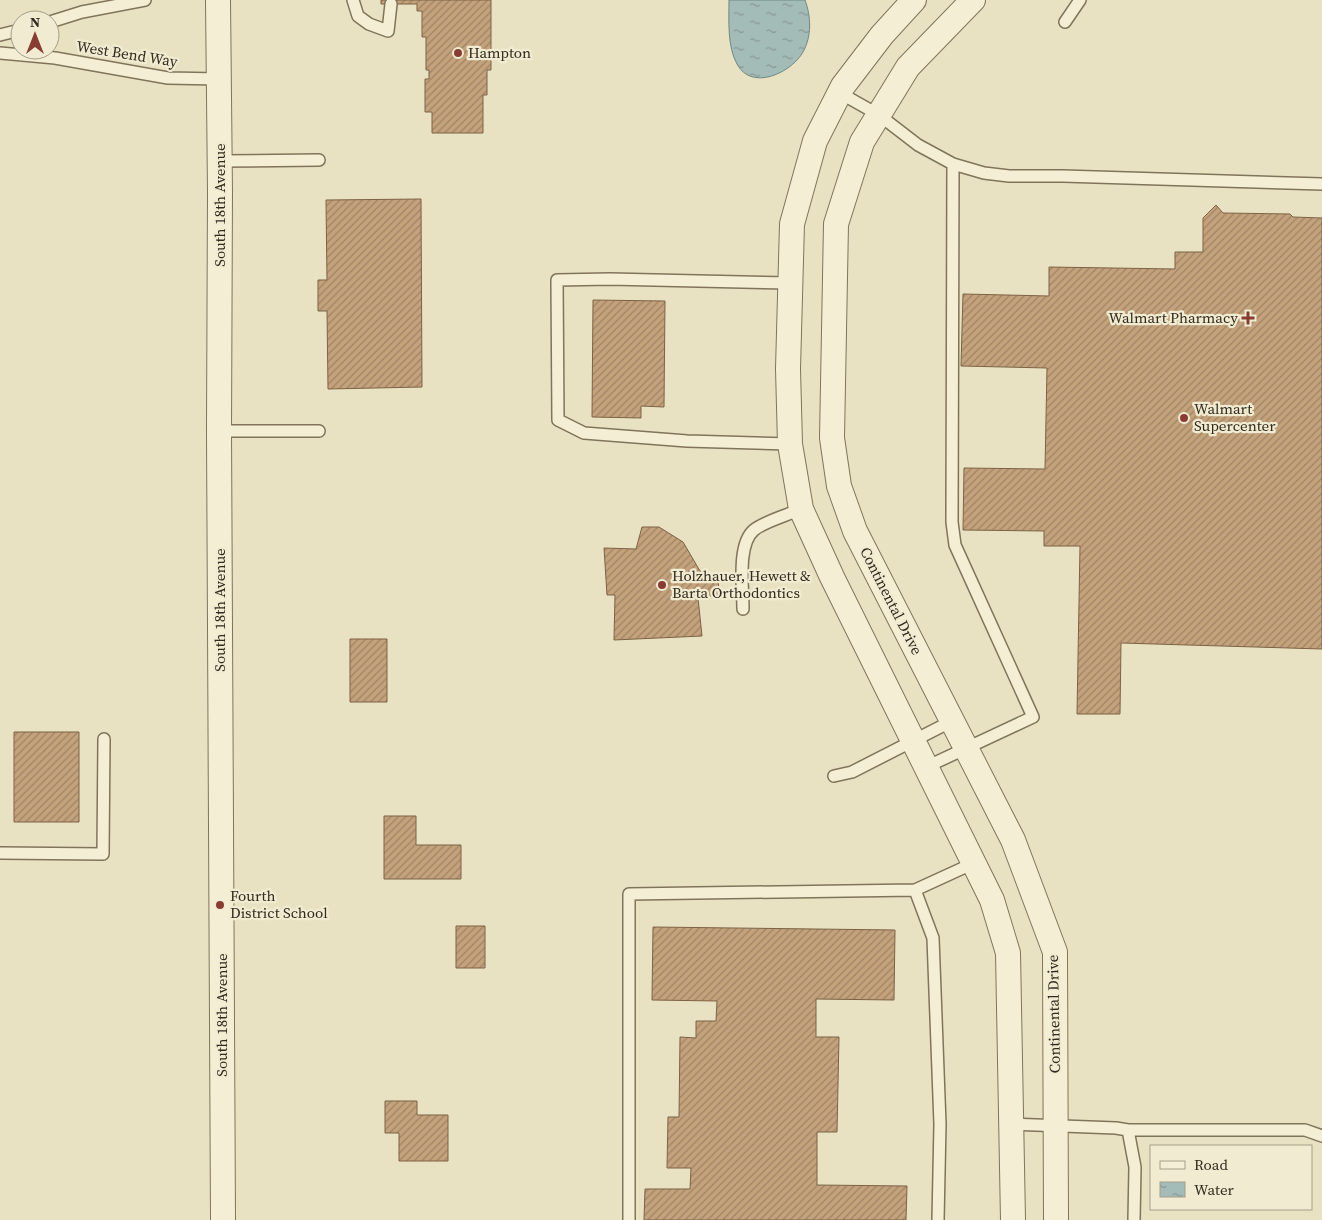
<svg xmlns="http://www.w3.org/2000/svg" width="1322" height="1220" font-family="'Source Serif 4',serif">
  <style>
    .water { fill: url(#water-ripples); stroke: #6c8885 }
    .building { fill: url(#building-hatch); stroke: #7d6244 }
    .lines { fill: none; stroke-linecap: round; stroke-linejoin: round }
    .lane-casing { stroke: #80745b; stroke-width: 14 }
    .street-casing { stroke: #80745b; stroke-width: 26 }
    .lane { stroke: #f4efd4; stroke-width: 11 }
    .street { stroke: #f4efd4; stroke-width: 24 }
    .poi-dot { fill: #893c32; stroke: #f1ecd1; stroke-width: 2 }
    .labels { text-anchor: middle; stroke-width: 4.5; stroke-linejoin: round; paint-order: stroke }
    .poi-label { font-size: 15px; fill: #322a1e; stroke: #f1ecd1; text-anchor: start }
    .street-label { font-size: 15px; fill: #322a1e; stroke: #f1ecd1 }
  </style>
  <defs>
    <pattern id="water-ripples" width="26" height="14" patternUnits="userSpaceOnUse" patternTransform="scale(1.25)"><rect width="26" height="14" fill="#a4bcb8"/><path d="M2 4q2-2 4 0t4 0M15 11q2-2 4 0t4 0" fill="none" stroke="#869995"/></pattern>
    <pattern id="building-hatch" width="6" height="6" patternUnits="userSpaceOnUse" patternTransform="scale(1.25)"><rect width="6" height="6" fill="#c3a27c"/><path d="M-1 1l2-2M0 6l6-6M5 7l2-2" fill="none" stroke="#9f8465"/></pattern>
  </defs>
  <rect width="100%" height="100%" fill="#e8e2c2"/>
  <path class="water" d="M 729,0 L 805,0 C 811,16 812,36 803,52 C 792,72 752,92 737,64 C 727,46 729,20 729,0 Z"/>
  <path class="building" d="M 381,0 L 491,0 L 491,70 L 487,70 L 487,95 L 483,95 L 483,133 L 432,133 L 432,112 L 425,112 L 425,79 L 429,79 L 429,70 L 426,70 L 426,37 L 422,37 L 422,11 L 417,11 L 417,4 L 381,4 Z
    M 421,199 L 422,387 L 328,389 L 327,311 L 318,311 L 318,280 L 327,280 L 326,200 Z
    M 1216,205 L 1223,213 L 1290,214 L 1293,217 L 1322,218 L 1322,649 L 1121,643 L 1120,714 L 1077,714 L 1080,546 L 1044,546 L 1044,531 L 963,530 L 964,468 L 1045,469 L 1047,368 L 961,366 L 963,294 L 1049,296 L 1049,267 L 1175,269 L 1175,252 L 1203,252 L 1203,218 Z
    M 593,300 L 665,301 L 664,407 L 641,406 L 641,418 L 592,417 Z
    M 642,527 L 659,527 L 683,542 L 700,571 L 718,576 L 719,595 L 698,598 L 702,636 L 614,640 L 615,595 L 607,595 L 604,548 L 636,549 Z
    M 350,639 L 387,639 L 387,702 L 350,702 Z
    M 14,732 L 79,732 L 79,822 L 14,822 Z
    M 384,816 L 416,816 L 416,845 L 461,845 L 461,879 L 384,879 Z
    M 456,926 L 485,926 L 485,968 L 456,968 Z
    M 653,927 L 895,930 L 894,1000 L 816,999 L 816,1037 L 839,1037 L 837,1132 L 817,1132 L 817,1185 L 907,1186 L 906,1220 L 644,1220 L 645,1189 L 690,1189 L 691,1168 L 667,1168 L 668,1117 L 679,1117 L 680,1037 L 696,1038 L 696,1021 L 716,1021 L 717,1001 L 652,1000 Z
    M 385,1101 L 417,1101 L 417,1115 L 448,1115 L 448,1161 L 399,1161 L 399,1133 L 385,1133 Z"/>
  <g class="lines">
    <g class="lane-casing">
      <path id="lane" d="M 353,0 L 358,16 L 369,24 L 388,31 L 391,4
        M 50,22 L 82,12 L 145,0
        M 1065,22 L 1080,0
        M 0,35 L 20,30
        M 0,53 L 55,58 L 168,78 L 219,79
        M 840,93 L 879,115 L 918,145 L 953,164 L 984,173 L 1009,176 L 1063,176 L 1322,184
        M 220,161 L 319,160
        M 219,431 L 319,431
        M 790,444 L 687,441 L 584,433 L 558,420 L 557,280 L 610,279 L 790,283
        M 743,609 C 743,587 737,544 754,530 C 765,521 788,515 801,509
        M 926,767 L 1033,717 L 955,545 L 952,522 L 953,164
        M 834,776 L 852,772 L 952,721
        M 0,853 L 103,854 L 104,739
        M 915,890 L 933,938 L 940,1124 L 938,1220
        M 1011,1124 L 1116,1128 L 1128,1130 L 1135,1167 L 1134,1220
        M 1128,1130 L 1305,1130 L 1322,1136
        M 629,1220 L 629,894 L 915,890 L 974,863"/>
    </g>
    <g class="street-casing">
      <path id="street" d="M 218,0 L 220,192 L 219,431 L 223,1220
        M 914,0 L 882,35 L 843,86 L 815,141 L 792,224 L 788,369 L 790,444 L 801,509 L 832,577 L 992,900 L 1008,953 L 1013,1220
        M 973,0 L 908,67 L 862,142 L 836,224 L 832,438 L 839,486 L 855,531 L 1013,840 L 1055,952 L 1056,1220"/>
    </g>
    <use href="#lane" class="lane"/>
    <use href="#street" class="street"/>
  </g>
  <g class="poi-dot">
    <circle cx="458" cy="53" r="5"/>
    <path d="M1245.5 310.5h5v5h5v5h-5v5h-5v-5h-5v-5h5z"/>
    <circle cx="1184" cy="418" r="5"/>
    <circle cx="662" cy="585" r="5"/>
    <circle cx="220" cy="905" r="5"/>
  </g>
  <g class="labels">
    <g class="poi-label">
      <text x="468" y="58">Hampton</text>
      <text x="1238" y="323" text-anchor="end">Walmart Pharmacy</text>
      <text x="1194" y="414">Walmart<tspan x="1194" dy="17">Supercenter</tspan></text>
      <text x="672" y="581">Holzhauer, Hewett &amp;<tspan x="672" dy="17">Barta Orthodontics</tspan></text>
      <text x="230" y="901">Fourth<tspan x="230" dy="17">District School</tspan></text>
    </g>
    <g class="street-label">
      <text transform="translate(127 54) rotate(9)" y="5">West Bend Way</text>
      <text transform="translate(220 205) rotate(-90)" y="5">South 18th Avenue</text>
      <text transform="translate(891 601) rotate(63)" y="5">Continental Drive</text>
      <text transform="translate(220 610) rotate(-90)" y="5">South 18th Avenue</text>
      <text transform="translate(1054 1014) rotate(-91)" y="5">Continental Drive</text>
      <text transform="translate(222 1015) rotate(-90)" y="5">South 18th Avenue</text>
    </g>
  </g>
  <rect x="1150" y="1145" width="162" height="65" fill="#f1ecd1" stroke="#a59e89"/>
  <rect x="1160" y="1161" width="25" height="8" fill="#f4efd4" stroke="#a59e89"/>
  <text x="1194" y="1170" font-size="15" fill="#322a1e">Road</text>
  <rect x="1160" y="1182" width="25" height="15" fill="url(#water-ripples)" stroke="#a59e89"/>
  <text x="1194" y="1195" font-size="15" fill="#322a1e">Water</text>
  <g transform="translate(35 35)"><circle r="24" fill="#f1ecd1" stroke="#a59e89"/>
  <path d="M0-4L9 19L0 12L-9 19Z" fill="#893c32"/>
  <text y="-8" font-size="14" font-weight="bold" text-anchor="middle" fill="#322a1e">N</text>
  </g>
</svg>
